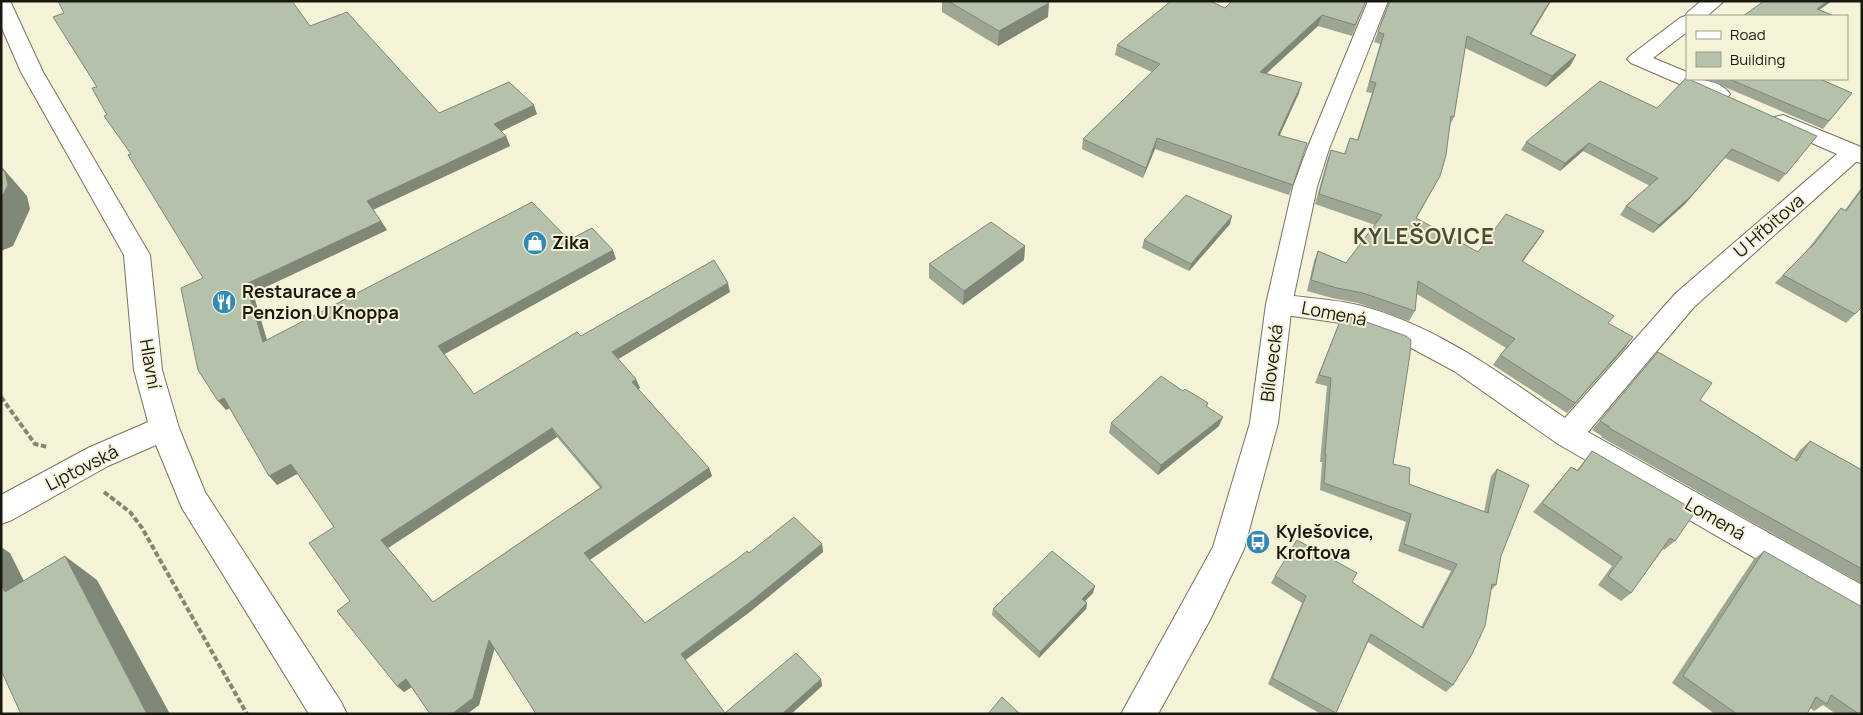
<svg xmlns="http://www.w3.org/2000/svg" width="1863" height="715" font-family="Manrope,sans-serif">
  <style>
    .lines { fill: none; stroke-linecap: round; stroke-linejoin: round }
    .minor-casing { stroke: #76745d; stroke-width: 2 }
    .major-casing { stroke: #76745d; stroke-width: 2 }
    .path { stroke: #868472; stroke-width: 4; stroke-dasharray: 5.5 2.5; stroke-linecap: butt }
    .minor { fill: #fff; fill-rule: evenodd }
    .major { fill: #fff; fill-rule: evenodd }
    .wall { fill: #9ca692; fill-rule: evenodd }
    .shaded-wall { fill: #7f8777 }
    .building { fill: #b5c1aa; stroke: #7f8777; fill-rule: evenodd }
    .labels { text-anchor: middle; stroke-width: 4; stroke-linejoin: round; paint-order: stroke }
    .street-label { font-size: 18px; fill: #1a1910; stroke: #f4f2d7 }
    .poi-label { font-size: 18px; font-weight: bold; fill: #1a1910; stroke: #f4f2d7; text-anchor: start }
    .district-label { font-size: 22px; font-weight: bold; letter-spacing: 1px; fill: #4d4b35; stroke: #f4f2d7 }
  </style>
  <rect width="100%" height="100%" fill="#f4f2d7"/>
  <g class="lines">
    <g class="minor-casing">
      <path id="minor" d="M 1,1 L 10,1 L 11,3 L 43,72 L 150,255 L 162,370 L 179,428 L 205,492 L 341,702 L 347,714 L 309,714 L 182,508 L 156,445 L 108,466 L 12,520 L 1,524 L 1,495 L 88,448 L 148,422 L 134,370 L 124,255 L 21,72 L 1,26 Z
        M 1701,1 L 1724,1 L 1707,16 L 1687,16 L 1687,32 L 1653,58 L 1687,72 L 1687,79 C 1701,79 1721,81 1730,94 L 1727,99 L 1719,101 L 1631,63 L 1627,59 L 1631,55 L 1680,18 L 1685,16 L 1688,12 Z
        M 1783,115 L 1861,147 L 1862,163 L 1856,162 L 1694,307 L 1588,432 L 1862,585 L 1862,617 L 1850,613 L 1558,444 L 1454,371 L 1402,343 L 1354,325 L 1279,314 L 1270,311 L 1266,304 L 1270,297 L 1279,294 C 1305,298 1333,299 1358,305 C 1436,325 1501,374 1565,418 L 1676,293 L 1837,154 L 1775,127 L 1772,122 L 1775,117 Z"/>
    </g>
    <g class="major-casing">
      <path id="major" d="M 1368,1 L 1388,1 L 1329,149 L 1317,187 L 1292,304 L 1278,423 L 1244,549 L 1211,618 L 1158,714 L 1121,714 L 1213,547 L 1250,423 L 1266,304 L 1293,187 L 1307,149 Z"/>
    </g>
    <path class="path" d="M 1,397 L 35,444 L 48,447
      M 104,492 L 130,512 L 142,528 L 247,714"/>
    <use href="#minor" class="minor"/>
    <use href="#major" class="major"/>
  </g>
  <path class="wall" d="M 942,1 L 1046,1 L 1048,17 L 998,46 L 942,12 Z
    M 1232,1 L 1366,1 L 1352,36 L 1318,26 L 1267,73 L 1299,93 L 1279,136 L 1307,143 L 1289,195 L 1155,149 L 1143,178 L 1082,149 L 1083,139 L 1152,72 L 1115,55 L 1117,45 L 1225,8 Z
    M 1389,1 L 1551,1 L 1531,35 L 1576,55 L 1570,66 L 1546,87 L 1465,48 L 1454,117 L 1450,125 L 1440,176 L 1416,218 L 1478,252 L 1544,231 L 1522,262 L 1608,324 L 1633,337 L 1567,413 L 1493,365 L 1500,355 L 1506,348 L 1417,294 L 1415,311 L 1409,321 L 1358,303 L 1332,298 L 1307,291 L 1314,261 L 1318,251 L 1346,263 L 1375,225 L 1315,204 L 1327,161 L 1331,150 L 1344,154 L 1350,138 L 1357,140 L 1372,93 L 1366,92 L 1380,44 L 1374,42 Z
    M 310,26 L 439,113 L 537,114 L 501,131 L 506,136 L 510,146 L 373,210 L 387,230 L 253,293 L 267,340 L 569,240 L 616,259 L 444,354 L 474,394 L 581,336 L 730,292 L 618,359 L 640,388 L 638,389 L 709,468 L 712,476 L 590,560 L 645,623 L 749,553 L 822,544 L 823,552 L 751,611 L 685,660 L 725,713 L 821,679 L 822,686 L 791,714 L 536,714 L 494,648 L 479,705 L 467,714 L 430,714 L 412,687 L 404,692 L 397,686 L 350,601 L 334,527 L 298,473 L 277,485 L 229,408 L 226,410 L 203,278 L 131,154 ZM 557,437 L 600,488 L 433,602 L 388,548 Z
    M 1706,79 L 1820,79 L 1852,93 L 1823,129 Z
    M 1657,108 L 1817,136 L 1779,182 L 1725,158 L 1685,204 L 1653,233 L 1620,215 L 1626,206 L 1650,186 L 1583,151 L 1560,171 L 1521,150 L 1526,142 Z
    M 1862,187 L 1862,307 L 1846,323 L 1775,283 L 1808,249 L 1833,217 L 1841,208 L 1845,210 Z
    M 1230,224 L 1189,271 L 1142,248 L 1144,240 Z
    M 1025,246 L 1024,260 L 963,305 L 929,278 L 929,264 Z
    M 1342,316 L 1393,464 L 1409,484 L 1484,512 L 1491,476 L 1497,469 L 1501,556 L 1496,585 L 1491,590 L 1453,685 L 1446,692 L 1368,642 L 1335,714 L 1321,714 L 1268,684 L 1302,603 L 1271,583 L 1275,576 L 1352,582 L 1421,627 L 1451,571 L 1398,551 L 1406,522 L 1320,490 L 1322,462 L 1320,462 L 1327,386 L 1315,383 Z
    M 1658,352 L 1700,400 L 1794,459 L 1800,450 L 1810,441 L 1862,470 L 1862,584 L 1601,437 L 1602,436 L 1592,430 Z
    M 1183,391 L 1208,403 L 1207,407 L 1219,426 L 1158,475 L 1109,433 L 1111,423 Z
    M 1592,451 L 1675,541 L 1664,550 L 1663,549 L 1631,593 L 1621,601 L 1598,585 L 1612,566 L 1533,512 L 1571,467 L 1577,470 Z
    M 1764,551 L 1862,714 L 1836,714 L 1823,705 L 1814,711 L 1810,708 L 1807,714 L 1715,714 L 1672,683 L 1754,559 Z
    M 1093,593 L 1085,601 L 1087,603 L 1086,609 L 1039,658 L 992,615 L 993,609 Z"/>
  <path class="shaded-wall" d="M 1550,1 L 1551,1 L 1524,45 L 1530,34 Z
    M 1827,1 L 1832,1 L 1811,16 L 1817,9 Z
    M 1049,3 L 1048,17 L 998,46 L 999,31 Z
    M 1322,15 L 1318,26 L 1257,82 L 1260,72 Z
    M 1576,55 L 1570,66 L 1546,87 L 1552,76 Z
    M 1302,83 L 1299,93 L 1275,146 L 1278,135 Z
    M 534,105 L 537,114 L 498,133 L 494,124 Z
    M 506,136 L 510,146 L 372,210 L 367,201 Z
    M 1157,138 L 1155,149 L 1143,178 L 1146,168 Z
    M 1589,143 L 1583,151 L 1560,171 L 1565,163 Z
    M 1732,149 L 1685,204 L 1653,233 L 1659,225 Z
    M 1,166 L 27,196 L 30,209 L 13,246 L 1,251 Z
    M 1440,176 L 1434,187 L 1411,228 L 1416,218 Z
    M 1232,216 L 1230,224 L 1189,271 L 1191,264 Z
    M 381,221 L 387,230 L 253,293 L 270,351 L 263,342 L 246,284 Z
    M 1544,231 L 1537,242 L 1515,272 L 1522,261 Z
    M 1025,246 L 1024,260 L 963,305 L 964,291 Z
    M 613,250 L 616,259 L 443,355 L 438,346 Z
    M 728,283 L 730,292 L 615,361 L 612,352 Z
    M 1633,337 L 1625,348 L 1567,413 L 1575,403 Z
    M 636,379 L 640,388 L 636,391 L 632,382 Z
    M 224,398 L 232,407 L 226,410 L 218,401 Z
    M 1223,417 L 1219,426 L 1158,475 L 1161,465 Z
    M 552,428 L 557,437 L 388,548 L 381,540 Z
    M 291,464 L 299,473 L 277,485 L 269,476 Z
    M 709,468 L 712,476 L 588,561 L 584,553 Z
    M 822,544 L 823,552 L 751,611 L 684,661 L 681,654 Z
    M 1,547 L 10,553 L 41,615 L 5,592 L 1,585 Z
    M 65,556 L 97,580 L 170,714 L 147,714 Z
    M 1095,586 L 1093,593 L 1081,605 L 1082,599 Z
    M 1087,603 L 1086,609 L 1039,658 L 1040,652 Z
    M 489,640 L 495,647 L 479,705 L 467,714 L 452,714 Z
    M 406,679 L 413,686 L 404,692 L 397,686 Z
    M 821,679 L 822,686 L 791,714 L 782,714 Z"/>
  <path class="building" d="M 58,1 L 292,1 L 310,26 L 347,12 L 439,113 L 509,82 L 534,105 L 494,124 L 506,136 L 367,201 L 381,221 L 246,284 L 263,342 L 532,202 L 569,240 L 592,228 L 613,250 L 438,346 L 474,394 L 577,332 L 581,336 L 714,260 L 728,283 L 612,352 L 636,379 L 632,382 L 709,468 L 584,553 L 645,623 L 737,559 L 747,551 L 749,553 L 794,517 L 822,544 L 749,603 L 681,654 L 725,713 L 796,653 L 821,679 L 782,714 L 536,714 L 489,640 L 473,698 L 452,714 L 430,714 L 406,679 L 397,686 L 337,611 L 350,601 L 309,543 L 334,527 L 291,464 L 269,476 L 224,398 L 218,401 L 198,370 L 181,288 L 203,278 L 128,155 L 131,154 L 104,116 L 107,115 L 92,88 L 97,87 L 53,17 L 64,13 ZM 552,428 L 602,487 L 433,602 L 381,540 Z
    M 948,1 L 1046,1 L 1049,3 L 999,31 Z
    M 1171,1 L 1210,1 L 1225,8 L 1232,1 L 1366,1 L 1355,25 L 1322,15 L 1260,72 L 1302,83 L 1278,135 L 1307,143 L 1293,185 L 1157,138 L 1146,168 L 1083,139 L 1160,64 L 1117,45 Z
    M 1390,1 L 1550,1 L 1530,34 L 1576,55 L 1552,76 L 1467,36 L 1454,117 L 1451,116 L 1446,155 L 1440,176 L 1416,218 L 1478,252 L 1506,214 L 1544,231 L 1522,261 L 1614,316 L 1608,323 L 1633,337 L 1575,403 L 1500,355 L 1515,339 L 1418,281 L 1415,311 L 1363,293 L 1337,288 L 1311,280 L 1318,251 L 1346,263 L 1382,215 L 1319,194 L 1331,150 L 1345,154 L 1350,138 L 1358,140 L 1376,83 L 1370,81 L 1384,34 L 1378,32 Z
    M 1764,1 L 1827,1 L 1817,9 L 1832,15 L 1830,16 L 1743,16 Z
    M 1686,78 L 1817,136 L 1786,174 L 1732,149 L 1691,196 L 1659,225 L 1626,206 L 1658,178 L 1589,143 L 1565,163 L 1526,142 L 1600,81 L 1657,108 Z
    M 1729,79 L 1820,79 L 1852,93 L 1829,121 Z
    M 1,168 L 5,172 L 8,185 L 1,199 Z
    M 1862,189 L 1862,307 L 1855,314 L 1783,275 L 1815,243 L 1841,208 L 1846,211 Z
    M 1186,195 L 1232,216 L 1191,264 L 1144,240 Z
    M 991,222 L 1025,246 L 964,291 L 929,264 Z
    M 1342,316 L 1358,319 L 1406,336 L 1411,340 L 1410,354 L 1393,464 L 1410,468 L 1409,484 L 1488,513 L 1497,469 L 1529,485 L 1501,556 L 1496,585 L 1492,584 L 1485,626 L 1472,654 L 1453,685 L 1371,634 L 1336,713 L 1272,678 L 1306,596 L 1275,576 L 1297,540 L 1357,573 L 1352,582 L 1423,628 L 1457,564 L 1404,544 L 1411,514 L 1324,483 L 1326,454 L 1325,454 L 1331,378 L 1319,375 Z
    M 1658,352 L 1712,383 L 1700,400 L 1797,461 L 1810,441 L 1862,470 L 1862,569 L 1609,428 L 1610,427 L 1600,421 Z
    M 1161,376 L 1183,391 L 1185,389 L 1208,403 L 1206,406 L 1223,417 L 1161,465 L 1111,423 Z
    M 1592,451 L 1696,511 L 1675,541 L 1670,538 L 1631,593 L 1608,576 L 1622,557 L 1542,503 L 1571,467 L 1578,471 Z
    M 1052,551 L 1095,586 L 1082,599 L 1087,603 L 1040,652 L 993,609 Z
    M 1764,551 L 1862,607 L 1862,714 L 1859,714 L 1831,695 L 1827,704 L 1816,697 L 1807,714 L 1737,714 L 1683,676 Z
    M 65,556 L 147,714 L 21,714 L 1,670 L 1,585 L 5,592 Z
    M 1002,697 L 1020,714 L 988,714 Z"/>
  <defs>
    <g id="shop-disc" transform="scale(1.25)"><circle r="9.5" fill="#3189b7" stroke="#f4f2d7"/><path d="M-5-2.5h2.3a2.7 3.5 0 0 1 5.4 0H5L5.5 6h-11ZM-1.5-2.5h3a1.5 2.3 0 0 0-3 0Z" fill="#fff"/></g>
    <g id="restaurant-disc" transform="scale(1.25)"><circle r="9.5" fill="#3189b7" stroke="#f4f2d7"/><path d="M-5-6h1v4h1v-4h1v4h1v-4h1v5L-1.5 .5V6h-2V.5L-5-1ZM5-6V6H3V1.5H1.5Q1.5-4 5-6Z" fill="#fff"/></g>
    <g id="bus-disc" transform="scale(1.25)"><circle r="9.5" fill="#3189b7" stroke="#f4f2d7"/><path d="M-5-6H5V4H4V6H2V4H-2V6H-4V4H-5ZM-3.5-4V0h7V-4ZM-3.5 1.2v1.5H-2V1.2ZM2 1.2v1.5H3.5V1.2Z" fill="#fff"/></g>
  </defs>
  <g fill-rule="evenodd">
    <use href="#shop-disc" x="535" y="243"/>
    <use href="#restaurant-disc" x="224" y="302"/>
    <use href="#bus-disc" x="1258" y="542"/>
  </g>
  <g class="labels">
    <g class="street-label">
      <text transform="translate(1769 226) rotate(-41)" y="6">U Hřbitova</text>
      <text transform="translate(1334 314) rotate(11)" y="6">Lomená</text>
      <text transform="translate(1272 363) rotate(-83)" y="6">Bílovecká</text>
      <text transform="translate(150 364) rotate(80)" y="6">Hlavní</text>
      <text transform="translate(82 468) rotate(-27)" y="6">Liptovská</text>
      <text transform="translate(1715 519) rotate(30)" y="6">Lomená</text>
    </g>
    <g class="poi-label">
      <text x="552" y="249">Zika</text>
      <text x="242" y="298">Restaurace a<tspan x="242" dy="21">Penzion U Knoppa</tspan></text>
      <text x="1276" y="538">Kylešovice,<tspan x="1276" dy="21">Kroftova</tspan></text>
    </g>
    <g class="district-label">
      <text x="1424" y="244">KYLEŠOVICE</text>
    </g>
  </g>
  <rect width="1863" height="715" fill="none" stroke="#1a1910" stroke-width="5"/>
  <rect x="1686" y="15" width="162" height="65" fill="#f4f2d7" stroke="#9d9b87"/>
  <rect x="1696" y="31" width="25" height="8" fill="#ffffff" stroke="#9d9b87"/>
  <text x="1730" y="40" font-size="15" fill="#1a1910">Road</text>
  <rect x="1696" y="52" width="25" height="15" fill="#b5c1aa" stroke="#9d9b87"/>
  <text x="1730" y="65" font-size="15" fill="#1a1910">Building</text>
</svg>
